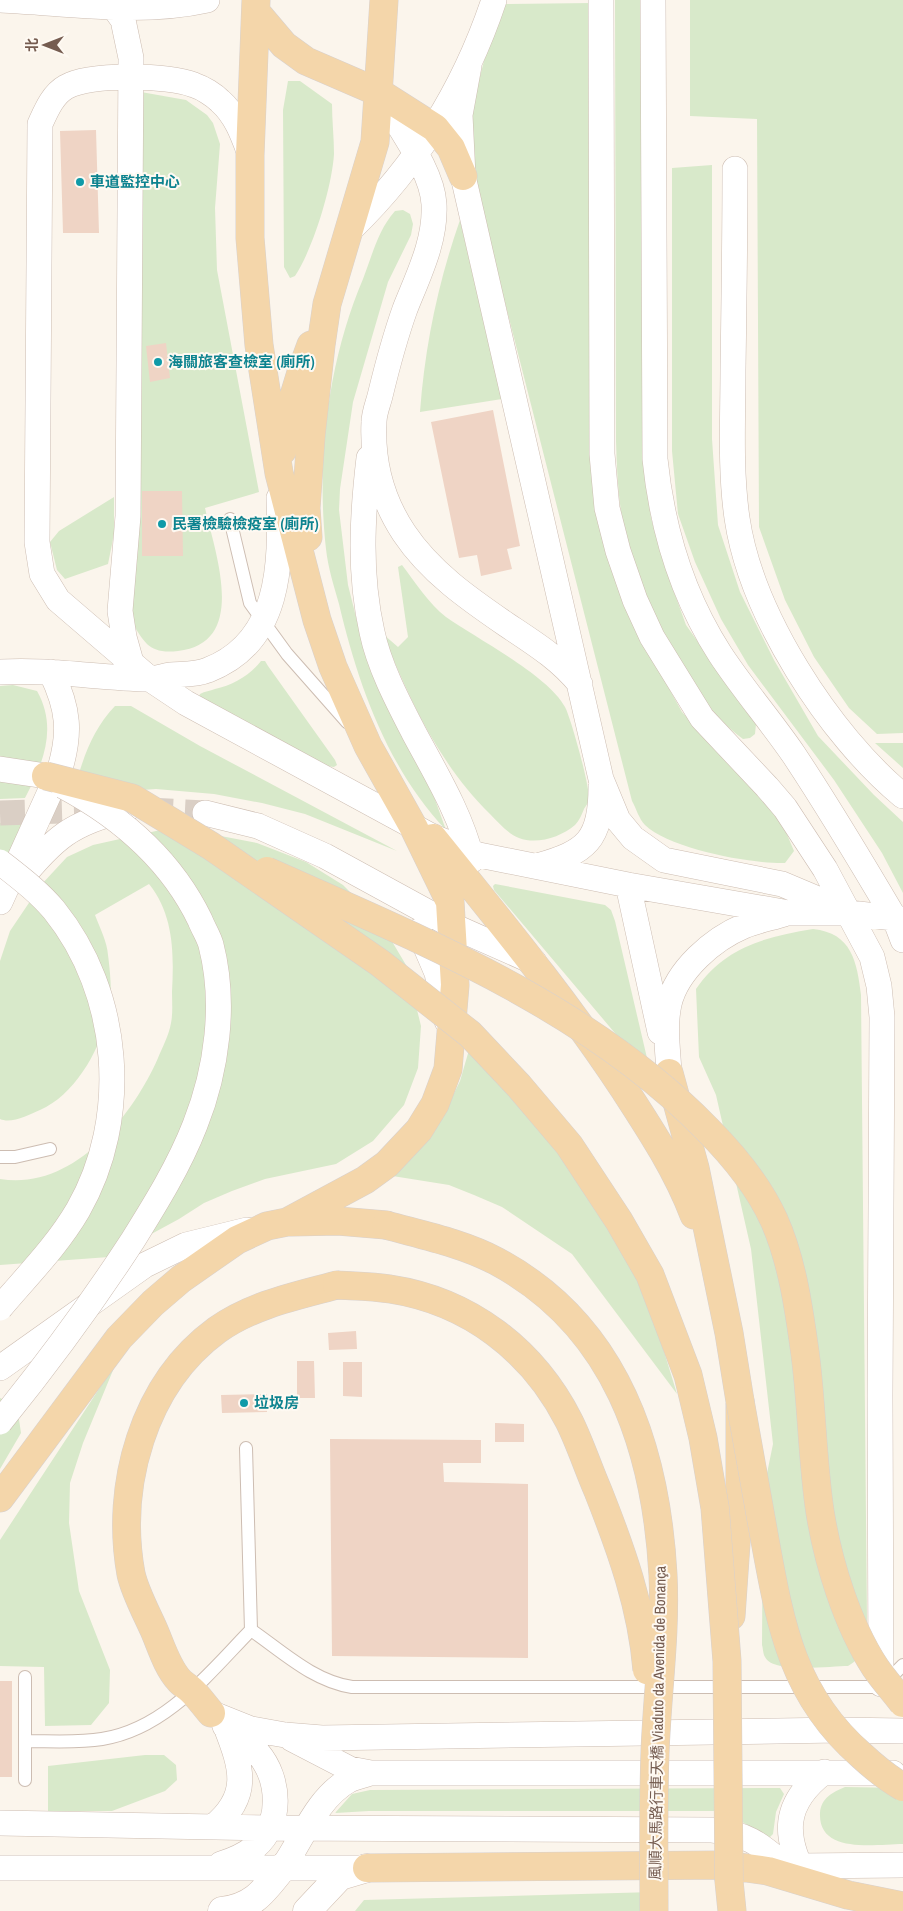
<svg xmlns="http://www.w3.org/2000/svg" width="903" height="1911" font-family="'Archivo Narrow','Noto Sans SC',sans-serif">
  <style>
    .green { fill: #d8e9ca }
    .building { fill: #efd4c5 }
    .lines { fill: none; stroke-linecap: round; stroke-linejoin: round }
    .street-tunnel { stroke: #dacfc5; stroke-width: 25; stroke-dasharray: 25 12; stroke-linecap: butt }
    .lane-casing { stroke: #cdbdb2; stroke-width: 14 }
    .street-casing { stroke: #cdbdb2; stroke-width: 26 }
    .secondary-casing { stroke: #d2bfb2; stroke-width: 29 }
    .primary-casing { stroke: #d8d1ce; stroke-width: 29 }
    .lane { stroke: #fff; stroke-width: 12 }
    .street { stroke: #fff; stroke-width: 25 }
    .secondary { stroke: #fff; stroke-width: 28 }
    .primary { stroke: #f4d6aa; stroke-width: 28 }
    .street-bridge-casing { stroke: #cdbdb2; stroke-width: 26; stroke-linecap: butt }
    .primary-bridge-casing { stroke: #d8d1ce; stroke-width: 29; stroke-linecap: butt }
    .street-bridge { stroke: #fff; stroke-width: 25 }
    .primary-bridge { stroke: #f4d6aa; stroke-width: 28 }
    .culture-dot { fill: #0f9aa8; stroke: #fef9f2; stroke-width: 2 }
    .labels { text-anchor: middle; stroke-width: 4; stroke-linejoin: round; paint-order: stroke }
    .culture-label { font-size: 15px; font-weight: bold; fill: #0d838f; stroke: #fef9f2; text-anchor: start }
    .street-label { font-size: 15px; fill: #755c50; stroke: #fef9f2 }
  </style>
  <rect width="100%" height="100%" fill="#fbf5ec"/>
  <path class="green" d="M 615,0 L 642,0 L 643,445 L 651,518 L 665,567 L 686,625 L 756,724 L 755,734 L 750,738 L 743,739 C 688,699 639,598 625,533 C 618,503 617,472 616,441 Z
    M 690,0 L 903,0 L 903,733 L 877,734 L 849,708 L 814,657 L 785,600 L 759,527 L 757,119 L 690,116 Z
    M 592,3 L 593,451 L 635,627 L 682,712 L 742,777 L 783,825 L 794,851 L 785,863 C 751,864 670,849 645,825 C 639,819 636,808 632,801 L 473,177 L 470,115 L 485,57 L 504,4 Z
    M 288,81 L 300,81 L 332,104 C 332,120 334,138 334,154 C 332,187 313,249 295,276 L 290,278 L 284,267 L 283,110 Z
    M 141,92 L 186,100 L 207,115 L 213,123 L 220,144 L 215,208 L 217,270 L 259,492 L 205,508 C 215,553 249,643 178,651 C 150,654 145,644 131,621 Z
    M 712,165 L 712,439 L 718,525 L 740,592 L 774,660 L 818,736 L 874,795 L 903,822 L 903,893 L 882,853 L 834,780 L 748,665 L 721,619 L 695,562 L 678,514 L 672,451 L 672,168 Z
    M 403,210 L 410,214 L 413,224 L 411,235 L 388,282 L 353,402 L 340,489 L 339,510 L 348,585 L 364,649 L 389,712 L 424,769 L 446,830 C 388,769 358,685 339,604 C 334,586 328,568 326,549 C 316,461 328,361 363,279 C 372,256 378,230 395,211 Z
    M 460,220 L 502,399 L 420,412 C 425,345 438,283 460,220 Z
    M 114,497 L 114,534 L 108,564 L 65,579 L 57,570 L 50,542 L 59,531 Z
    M 402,565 C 415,582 429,604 446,617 C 477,639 548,675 565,707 C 571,718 590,787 589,799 C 589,802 586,806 584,809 C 582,814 579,821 575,825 C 561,837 537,845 519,838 C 507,833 498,822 490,814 C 439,764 409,699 383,634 L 398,647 L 408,637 L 398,567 Z
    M 261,661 L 265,661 L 268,666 L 335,760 L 337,765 L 334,767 L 327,766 L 199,697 L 200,694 C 205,691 210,691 215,689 C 233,685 250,675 261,661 Z
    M 13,685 L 37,691 C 58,728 43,764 25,798 L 0,799 L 0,686 Z
    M 115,706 L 131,706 L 200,746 L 397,851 L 305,814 L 262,803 L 214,794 L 156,789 L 113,792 L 85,782 L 80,770 C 88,745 97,725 115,706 Z
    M 875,743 L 903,743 L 903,768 Z
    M 19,822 L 25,825 L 0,881 L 0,823 Z
    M 174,827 L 257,843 L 306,862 L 343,885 L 381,923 L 406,965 L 421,1026 L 418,1068 L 404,1105 L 373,1141 L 336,1164 L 265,1179 L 232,1191 L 204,1203 L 179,1219 L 109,1257 L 0,1265 L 0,1179 C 73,1191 132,1117 158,1058 C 162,1048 169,1035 171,1023 C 173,1013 172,1002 172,992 C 174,954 174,915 149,884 L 95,915 C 100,928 107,942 108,955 C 110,970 112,991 110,1005 C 103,1045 77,1094 40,1110 C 29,1115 11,1124 0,1119 L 0,961 L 10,931 L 41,885 L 67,857 L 93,845 Z
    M 495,884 L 605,905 L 611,910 L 615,921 L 654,1088 L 625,1045 L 494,890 L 493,886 Z
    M 813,929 C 852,933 857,962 861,995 L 867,1622 C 866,1640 866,1656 848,1666 C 831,1666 773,1674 765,1657 C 763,1654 763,1648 762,1645 L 763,1493 L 773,1444 L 751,1249 L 716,1095 L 699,1057 L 696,989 C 725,947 765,937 813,929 Z
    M 469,1050 L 537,1117 L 636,1269 L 655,1322 L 677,1394 L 572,1254 L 502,1207 L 474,1195 L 449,1185 L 380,1174 L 444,1114 L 460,1081 Z
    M 116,1363 L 83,1443 L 70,1483 L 69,1523 L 79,1591 L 110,1670 L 109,1703 L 91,1725 L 45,1726 L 44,1667 L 0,1666 L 0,1540 Z
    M 0,1398 L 17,1406 L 21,1433 L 0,1469 Z
    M 145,1755 L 164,1755 L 176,1765 L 177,1780 L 165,1791 L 112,1811 L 48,1811 L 48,1766 Z
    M 845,1787 L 903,1788 L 903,1844 C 876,1844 818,1855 820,1813 C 821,1798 833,1792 845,1787 Z
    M 780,1788 L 784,1794 L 776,1812 L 773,1834 L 769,1838 L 724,1811 L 369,1811 L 335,1813 L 352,1794 L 370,1790 Z
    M 654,1892 L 654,1911 L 355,1911 L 364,1900 Z"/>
  <path class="building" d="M 96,130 L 99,233 L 63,233 L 60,131 Z
    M 166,343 L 170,378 L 150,382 L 146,346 Z
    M 493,410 L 520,546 L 507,549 L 512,569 L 481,576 L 477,555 L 459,558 L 431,422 Z
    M 142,491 L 182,491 L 183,556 L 142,556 Z
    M 356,1331 L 357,1349 L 329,1350 L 328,1333 Z
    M 297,1361 L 314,1361 L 315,1398 L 297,1398 Z
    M 343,1362 L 362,1362 L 362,1397 L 343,1396 Z
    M 267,1394 L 267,1412 L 222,1413 L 221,1395 Z
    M 495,1423 L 524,1424 L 524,1442 L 495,1442 Z
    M 330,1439 L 481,1440 L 481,1463 L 443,1463 L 444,1482 L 528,1484 L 528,1658 L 332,1656 Z
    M 0,1681 L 12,1681 L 12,1777 L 0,1777 Z"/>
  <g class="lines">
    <path class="street-tunnel" d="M 0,813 L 131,809 L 205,813"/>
    <g class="lane-casing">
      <path id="lane" d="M 230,519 L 250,603 L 287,654 L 347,722
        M 0,1157 L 15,1157 L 50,1149
        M 251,1630 C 283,1652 313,1681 352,1687 L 881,1687 L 903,1665
        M 25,1677 L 25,1780
        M 25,1741 C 51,1741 78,1743 102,1739 C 166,1729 209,1673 251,1630 L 246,1448"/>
    </g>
    <g class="street-casing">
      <path id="street" d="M 0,0 C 68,3 140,15 207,0
        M 601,0 L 602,454 L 607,508 L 618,551 L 635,600 L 652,637 L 702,718 L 767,787 L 785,808 L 825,869 L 872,957 L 879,986 L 882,1017 L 880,1396 L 881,1684
        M 653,0 L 655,459 C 662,528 682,595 720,654 C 743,689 770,720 794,755 C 829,808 862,863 895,919 L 903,940
        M 113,6 L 123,20 L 131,58 L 128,516 L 120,611 L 124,637 L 131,662
        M 469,66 L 460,115 L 463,176 L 601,779 L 618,820 L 633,838 L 664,860 L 782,884 L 839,908
        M 380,93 C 396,125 432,168 434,204 C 436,241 418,276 405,309 C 395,337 387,367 380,396 C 378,404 374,413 374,422 C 372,461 382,500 404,533 C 430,572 469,599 507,625 C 534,643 560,659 580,684
        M 250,154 C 243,135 236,115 220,101 C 214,95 203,88 194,85 C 168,75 90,73 66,87 C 53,94 46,111 40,124 L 37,542 L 42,574 L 58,600 L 150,679 L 186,703 L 431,836 L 479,855 L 628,885 L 789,913 L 850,913 L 903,919
        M 735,169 C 735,236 734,303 733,370 C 733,419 730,469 737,518 C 751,614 829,735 903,796
        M 351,229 C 417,165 465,87 494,0
        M 369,458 C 362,517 359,574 372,632 C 379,666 398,702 414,733 C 436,774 461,815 472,860
        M 0,672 C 49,669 99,678 148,679 C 156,679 163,676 171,675 C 183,674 196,675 208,670 C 281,642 281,564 279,498
        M 0,769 L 46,776
        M 205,813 L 258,826 L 325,856 L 453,926 L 534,962
        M 537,866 C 587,852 601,840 601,787
        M 19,881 C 53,839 72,822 126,810
        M 628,885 L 660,1032
        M 0,902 L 59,772 C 71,733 69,709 51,672
        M 419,931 L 437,973 L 447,1021
        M 669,1073 C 668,1050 664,1027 669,1004 C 677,970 713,939 744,926 C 756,921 771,918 784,914
        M 0,1368 L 145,1265 L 186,1245 L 247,1230
        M 211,1713 L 251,1729 L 285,1735 L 322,1738 L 839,1730 L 903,1731
        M 292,1739 L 350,1769 L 371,1773
        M 0,1823 L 270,1828 L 712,1830 C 761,1835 767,1855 804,1880
        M 213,1827 C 251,1796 242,1768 226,1727
        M 221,1864 C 234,1860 245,1855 255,1847 C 283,1823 280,1779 258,1753 C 250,1742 235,1735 225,1726
        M 799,1866 L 903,1865
        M 283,1867 C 303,1838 317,1798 349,1780 C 355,1777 364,1775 371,1773 L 893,1773
        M 0,1868 L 362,1868
        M 807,1880 C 783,1837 782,1804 824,1772"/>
    </g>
    <g class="secondary-casing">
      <path id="secondary" d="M 222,1911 C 254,1907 264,1891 283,1867
        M 307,1911 L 340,1876 L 367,1868"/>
    </g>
    <g class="primary-casing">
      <path id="primary" d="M 256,12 L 284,45 L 306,61 L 380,93 L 435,128 L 451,148 L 463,176
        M 282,451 C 288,414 297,380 311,345
        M 308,537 L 306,508 L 311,435 L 321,345 L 327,304 L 375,142 L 384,0
        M 433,838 C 499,920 566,1001 624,1089 C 650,1129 677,1170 694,1215
        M 669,1073 L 695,1168 L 729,1333 L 740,1401 L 740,1485 L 731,1616
        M 291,1222 L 338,1221 L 386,1225
        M 0,1498 L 119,1338 L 153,1303 L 181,1279 L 237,1240 L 267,1226 L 287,1222 L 365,1180 L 387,1164 L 419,1130 L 435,1104 L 448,1069 L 455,985 L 450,902 L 414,828 L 368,746 L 333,667 L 317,620 L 279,473 L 259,345 L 250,238 L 250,155 L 256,0
        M 211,1713 C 204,1705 198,1696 191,1690 C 187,1686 182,1684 179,1680 C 167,1667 161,1646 154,1630 C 146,1612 135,1592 131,1574 C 115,1486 143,1384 217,1330 C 252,1305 296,1296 337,1285
        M 367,1868 L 725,1865 L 768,1871 L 848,1895 L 903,1906
        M 729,1881 L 732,1911"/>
    </g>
    <use href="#lane" class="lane"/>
    <use href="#street" class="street"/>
    <use href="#secondary" class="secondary"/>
    <use href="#primary" class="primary"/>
    <g class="street-bridge-casing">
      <path id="street-bridge" d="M 0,862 C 19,877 38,891 54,910 C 121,993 131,1118 78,1210 C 57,1246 27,1276 0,1308
        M 0,1422 C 47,1364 92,1303 133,1240 C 156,1203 179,1166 195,1125 C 217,1070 226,1003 211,945 C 209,937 203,928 200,920 C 171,860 121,817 63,786"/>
    </g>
    <g class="primary-bridge-casing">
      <path id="primary-bridge" d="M 46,776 L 132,798 L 211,846 L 380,963 L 470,1034 L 519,1086 L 569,1145 L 619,1221 L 650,1275 L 688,1375 L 703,1438 L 715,1508 L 727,1661 L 729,1881
        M 267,871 C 420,939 588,1007 707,1129 C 733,1155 758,1185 774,1220 C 792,1260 799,1309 805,1353 C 812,1405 812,1459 820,1512 C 828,1562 847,1624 875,1667 C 883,1679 894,1691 903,1703
        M 386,1225 C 422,1235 462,1243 496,1261 C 616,1325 656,1447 663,1575 C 666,1634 657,1694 655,1753 C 653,1806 654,1858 654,1911
        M 337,1285 C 354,1286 373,1286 390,1289 C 469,1301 533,1350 569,1421 C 580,1443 588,1468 598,1491 C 621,1549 642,1607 647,1670
        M 740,1401 C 748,1446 756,1490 764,1535 C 780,1622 791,1694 861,1755 C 874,1767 887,1778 903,1787"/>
    </g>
    <use href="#street-bridge" class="street-bridge"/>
    <use href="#primary-bridge" class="primary-bridge"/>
  </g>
  <g class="culture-dot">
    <circle cx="80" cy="182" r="5"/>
    <circle cx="158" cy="362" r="5"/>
    <circle cx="162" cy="524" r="5"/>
    <circle cx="244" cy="1403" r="5"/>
  </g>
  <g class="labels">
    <g class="culture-label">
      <text x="90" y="187">車道監控中心</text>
      <text x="168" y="367">海關旅客查檢室 (廁所)</text>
      <text x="172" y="529">民署檢驗檢疫室 (廁所)</text>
      <text x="254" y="1408">垃圾房</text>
    </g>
    <g class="street-label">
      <text transform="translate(658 1723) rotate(-89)" y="5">風順大馬路行車天橋 Viaduto da Avenida de Bonança</text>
    </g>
  </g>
  <g transform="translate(45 45) rotate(270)" stroke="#fef9f2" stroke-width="4" paint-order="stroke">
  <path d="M0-4L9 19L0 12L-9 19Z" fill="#755c50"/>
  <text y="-8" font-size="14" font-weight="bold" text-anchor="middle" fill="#755c50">北</text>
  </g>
</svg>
